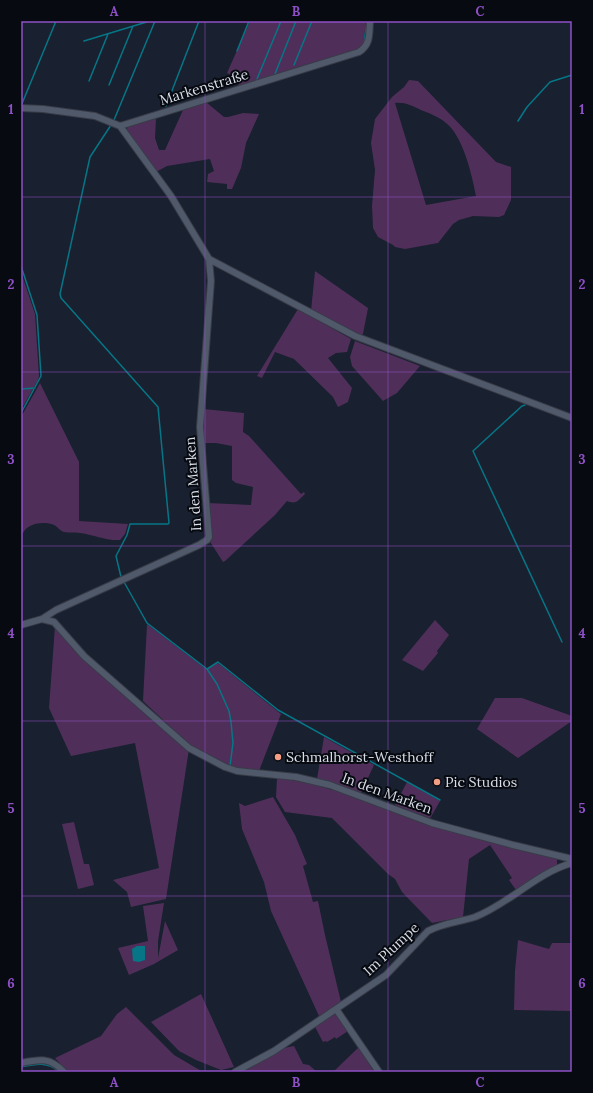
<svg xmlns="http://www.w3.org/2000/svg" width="593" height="1093" font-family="Lora,serif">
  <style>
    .green { fill: #4f2f59; fill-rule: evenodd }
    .water { fill: #067686 }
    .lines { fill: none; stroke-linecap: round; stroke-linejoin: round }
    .stream { stroke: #067686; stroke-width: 1.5 }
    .minor-casing { stroke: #383c48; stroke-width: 8 }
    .minor { stroke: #50596a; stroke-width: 6 }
    .grid { fill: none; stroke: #8e50c7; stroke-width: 1; stroke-opacity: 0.55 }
    .poi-dot { fill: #f49e86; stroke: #070a10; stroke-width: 1.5 }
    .labels { text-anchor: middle; stroke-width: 4; stroke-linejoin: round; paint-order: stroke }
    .street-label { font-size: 14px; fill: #d9dee8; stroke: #070a10 }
    .poi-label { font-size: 14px; fill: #d9dee8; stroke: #070a10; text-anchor: start }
    .neatline { fill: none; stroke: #8e50c7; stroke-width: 1.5 }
    .grid-label { font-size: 13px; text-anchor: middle; font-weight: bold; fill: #8e50c7 }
  </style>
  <rect width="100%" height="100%" fill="#19202f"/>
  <path class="green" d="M 250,21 L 366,21 L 363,46 L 357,51 L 237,88 L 241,79 L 227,73 Z
    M 409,80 L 418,81 L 496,162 L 511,167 L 511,200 L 504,215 L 499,217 L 473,216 L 459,220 L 453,224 L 438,243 L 405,249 L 395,247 L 393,245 L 378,237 L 373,228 L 372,206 L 375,170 L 371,143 L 375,119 L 392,97 L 404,87 ZM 395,103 C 405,102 412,106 421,110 C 429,113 439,117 446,123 C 463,136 472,175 476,196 L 426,205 Z
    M 206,102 L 224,117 L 228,117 L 243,113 L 259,114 L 246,143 L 241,168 L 232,189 L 227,189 L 227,184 L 207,182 L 208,174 L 214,171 L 210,159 L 167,166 L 156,172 L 126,132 L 128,126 L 156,118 L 155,138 L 159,150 L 165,150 L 183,110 Z
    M 315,271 L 368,308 L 363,334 L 360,336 L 311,311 Z
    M 21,272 L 35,314 L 39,376 L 38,380 L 21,410 Z
    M 298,309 L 351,339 L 347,352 L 336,353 L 328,358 L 352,388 L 348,402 L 338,407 L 333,397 L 294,359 L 275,352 L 262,378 L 257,376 Z
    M 355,341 L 420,366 L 397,393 L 383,401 L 352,366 L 350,357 Z
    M 40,383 L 79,462 L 79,521 L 128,524 L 125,534 L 120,540 C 106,541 95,535 80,533 C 75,532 69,533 64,532 C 60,531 58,527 54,525 C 44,521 28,523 23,533 L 21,534 L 21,417 Z
    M 203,409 L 244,413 L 243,432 L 249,436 L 301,494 L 304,492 L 305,494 C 298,500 297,505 287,501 L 275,515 L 225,561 L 223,562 L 209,540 L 208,503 L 251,505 L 253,487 L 236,483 L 232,480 L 232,446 L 216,443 L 203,443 Z
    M 435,620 L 449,635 L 437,651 L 438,653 L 423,671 L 402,660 Z
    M 147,624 L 206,669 L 218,663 L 281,714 L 259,771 L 247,771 L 230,766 L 191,746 L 143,701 Z
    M 55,626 L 189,749 L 166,899 L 131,907 L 127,892 L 113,880 L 159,868 L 135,743 L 71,756 L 49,708 Z
    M 495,698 L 522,698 L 572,716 L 572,721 L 518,758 L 477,729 Z
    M 324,737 L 374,765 L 361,793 L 336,784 L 317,779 Z
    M 277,778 C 330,784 380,807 431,824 C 472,838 514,849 557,858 L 557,865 L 516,890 L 509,880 L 512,878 L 490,845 L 469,859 L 463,917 L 432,923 L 402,892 L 395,879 L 388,874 L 332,818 L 285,812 L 276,797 Z
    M 407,782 L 440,801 L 431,817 L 429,818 L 395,805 Z
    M 273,797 L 295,835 L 307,864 L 303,866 L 313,902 L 318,901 L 325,935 L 341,1002 L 319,1016 L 271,911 L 264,882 L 242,829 L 239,803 L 245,806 Z
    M 74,822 L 84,864 L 89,864 L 94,885 L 78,889 L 62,824 Z
    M 164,903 L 158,941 L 158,958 L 165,921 L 178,950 L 154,964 L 129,975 L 118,948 L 148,941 L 143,906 Z
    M 518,940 L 549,949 L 552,943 L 572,943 L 572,1011 L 514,1010 L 515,971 Z
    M 201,994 L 234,1067 L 221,1070 L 196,1060 L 179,1051 L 151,1022 Z
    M 126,1007 L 174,1055 L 203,1072 L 68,1072 L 55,1058 L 101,1036 L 117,1014 Z
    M 334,1013 L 337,1014 L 348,1031 L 336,1039 L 335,1037 L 327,1042 L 326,1041 L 323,1042 L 315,1027 Z
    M 294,1046 L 303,1064 L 309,1065 L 317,1072 L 241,1072 L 284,1048 Z
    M 359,1047 L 374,1072 L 333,1072 Z"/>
  <path class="water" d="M 137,946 L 145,946 L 145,960 L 139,962 L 133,961 L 132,949 Z"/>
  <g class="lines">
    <path class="stream" d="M 84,41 L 150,21
      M 364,43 L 367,21
      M 237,51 L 249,21
      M 294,65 L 312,21
      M 275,74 L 296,21
      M 257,79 L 281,21
      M 89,81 L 108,34
      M 109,85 L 133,26
      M 21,106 L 56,21
      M 166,106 L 199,21
      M 114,120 L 155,21
      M 518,121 L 527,107 L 550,82 L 572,75
      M 111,125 L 90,157 L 60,294 L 61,298 L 158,407 L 169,523 L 168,524 L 130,524 L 127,535 L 116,556 L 121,577
      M 21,266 L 37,315 L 41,376 L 21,413
      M 21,389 L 35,388
      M 525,405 L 522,406 L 473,451 L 562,642
      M 124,582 L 147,623 L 207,669 L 217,684 L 229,711 L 231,722 L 233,743 L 230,766
      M 207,669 L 218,662 L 278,710 L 440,800
      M 21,1067 C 35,1064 48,1061 59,1072"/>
    <g class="minor-casing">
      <path id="minor" d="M 21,108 L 43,109 L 95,116 L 120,126 L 359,52 C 371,44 369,34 370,21
        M 209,259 L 355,336 L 572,418
        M 42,619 L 54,622 L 84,656 L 189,748 L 225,767 L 237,771 L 296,777 L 330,785 L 432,823 L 513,845 L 572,859
        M 21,625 L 42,619 L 56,610 L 199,545 L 207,540 L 209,537 L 200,427 L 211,281 L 209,259 L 171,196 L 120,126
        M 336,1009 L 379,1072
        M 21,1063 C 40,1059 50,1057 64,1072
        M 235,1072 L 274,1051 L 386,975 L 428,931 C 443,923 459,922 475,917 C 509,904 536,873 572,863"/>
    </g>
    <use href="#minor" class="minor"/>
  </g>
  <path class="grid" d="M 205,21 L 205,1072M 388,21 L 388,1072M 21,197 L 572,197M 21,372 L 572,372M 21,546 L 572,546M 21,721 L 572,721M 21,896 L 572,896"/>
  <g class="poi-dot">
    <circle cx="278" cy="757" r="4"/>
    <circle cx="437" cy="782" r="4"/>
  </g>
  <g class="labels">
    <g class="street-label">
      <text transform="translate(204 87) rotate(-17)" y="5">Markenstraße</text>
      <text transform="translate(193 484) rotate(-94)" y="5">In den Marken</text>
      <text transform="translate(387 793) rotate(20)" y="5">In den Marken</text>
      <text transform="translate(391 949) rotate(-43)" y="5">Im Plumpe</text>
    </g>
    <g class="poi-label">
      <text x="286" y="762">Schmalhorst-Westhoff</text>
      <text x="445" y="787">Pic Studios</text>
    </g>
  </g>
  <rect width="593" height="1093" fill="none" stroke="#070a10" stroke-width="44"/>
  <rect x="22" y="22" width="549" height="1049" class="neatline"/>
  <g class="grid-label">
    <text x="114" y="16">A</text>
    <text x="296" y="16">B</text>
    <text x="480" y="16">C</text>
    <text x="11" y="114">1</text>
    <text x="582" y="114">1</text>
    <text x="11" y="289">2</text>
    <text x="582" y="289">2</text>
    <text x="11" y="464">3</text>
    <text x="582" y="464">3</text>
    <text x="11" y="638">4</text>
    <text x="582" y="638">4</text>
    <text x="11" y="813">5</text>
    <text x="582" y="813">5</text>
    <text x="11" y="988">6</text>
    <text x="582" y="988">6</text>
    <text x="114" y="1087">A</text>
    <text x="296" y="1087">B</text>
    <text x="480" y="1087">C</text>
  </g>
</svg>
